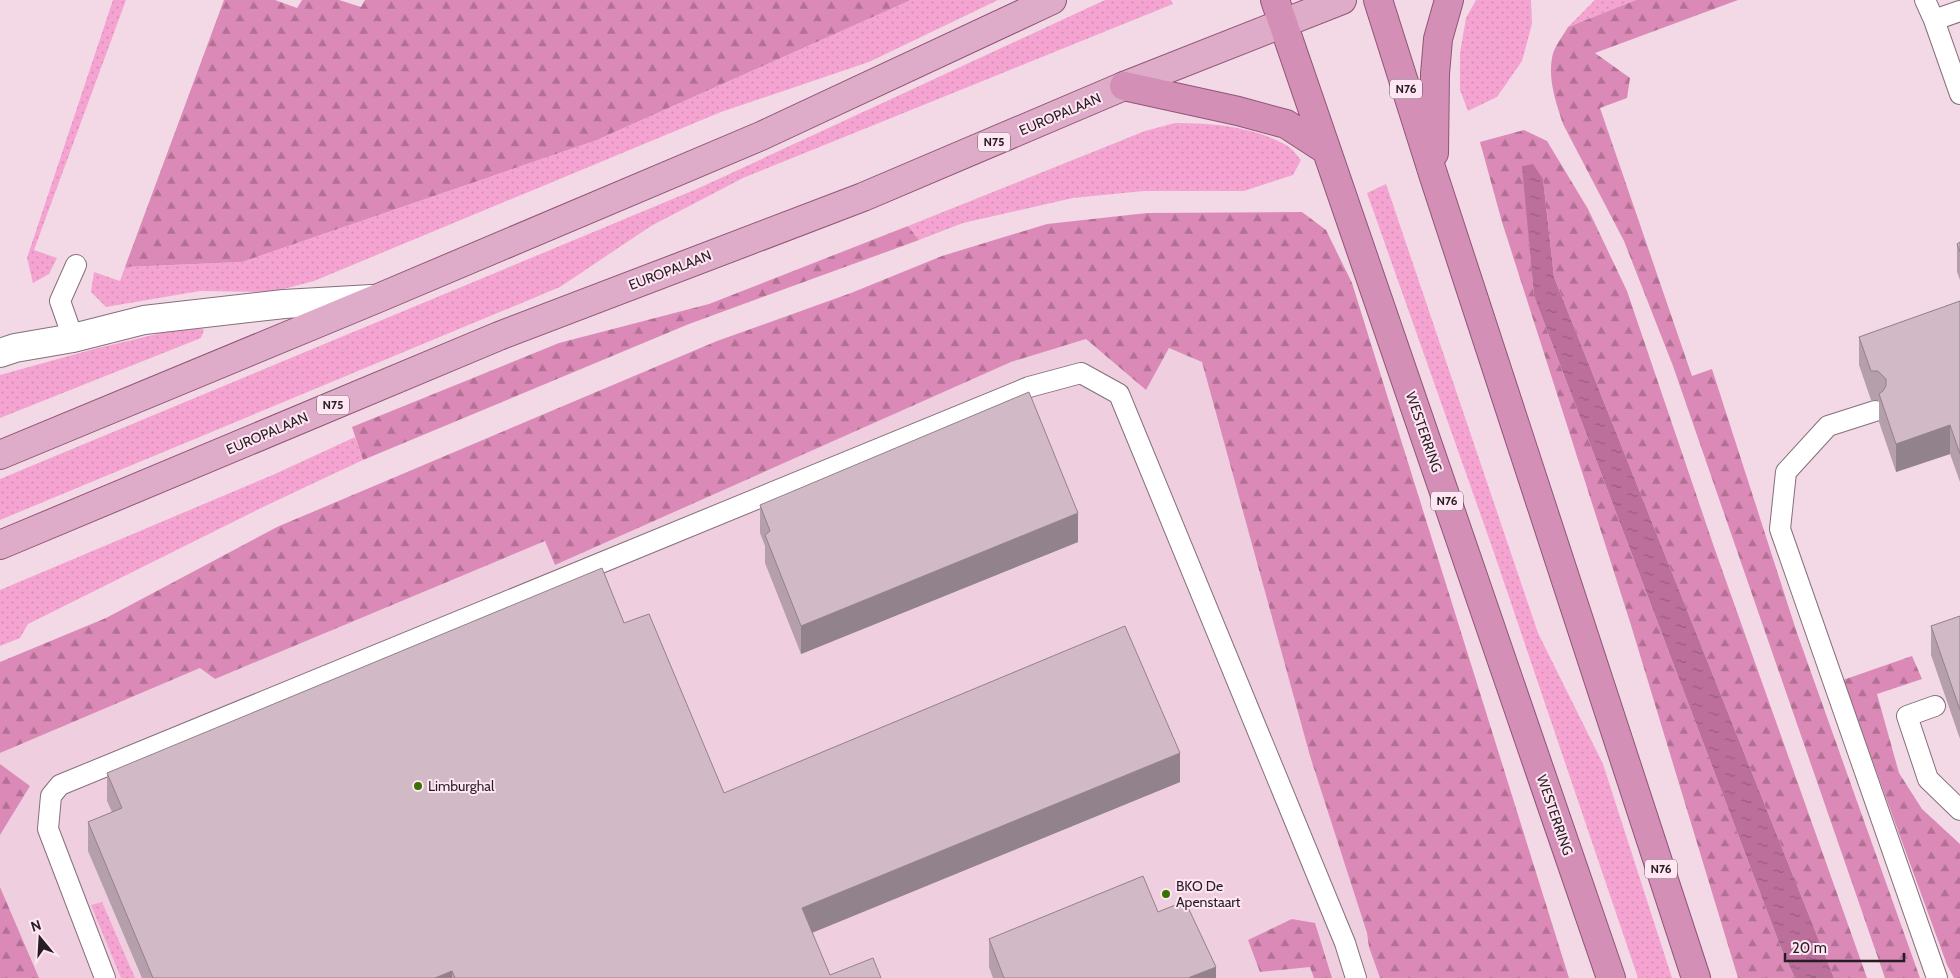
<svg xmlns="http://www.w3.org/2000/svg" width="1960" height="978" font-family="Cabin,sans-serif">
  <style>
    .built { fill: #efcedf }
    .grass { fill: url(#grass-dots) }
    .forest { fill: url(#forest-firs) }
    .water { fill: url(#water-ripples) }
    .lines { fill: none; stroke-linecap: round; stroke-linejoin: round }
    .service-casing { stroke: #856f7a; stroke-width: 22 }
    .minor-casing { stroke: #856f7a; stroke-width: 30 }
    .primary-casing { stroke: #905577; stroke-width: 30 }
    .trunk-casing { stroke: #905577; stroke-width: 30 }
    .service { stroke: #fff; stroke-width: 20 }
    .minor { stroke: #fff; stroke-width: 28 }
    .primary { stroke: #deabc8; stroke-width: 28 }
    .trunk { stroke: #d38fb6; stroke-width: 28 }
    .wall { fill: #b49faa }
    .shaded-wall { fill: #92828b }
    .building { fill: #d1b9c6; stroke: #92828b }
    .poi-dot { fill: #397201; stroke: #ffe6f3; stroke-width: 2 }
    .labels { text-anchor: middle; stroke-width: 4; stroke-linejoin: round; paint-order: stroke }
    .shield { fill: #ffe6f3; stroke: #685a61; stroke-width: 1 }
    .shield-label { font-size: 12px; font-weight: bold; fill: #271e23 }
    .street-label { font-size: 14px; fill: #271e23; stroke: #ffe6f3 }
    .poi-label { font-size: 14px; fill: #271e23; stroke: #ffe6f3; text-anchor: start }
  </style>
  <defs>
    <pattern id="grass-dots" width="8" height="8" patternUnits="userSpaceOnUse" patternTransform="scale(1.25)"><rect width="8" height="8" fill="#f5a4d2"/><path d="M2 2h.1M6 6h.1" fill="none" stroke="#d28db4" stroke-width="1.8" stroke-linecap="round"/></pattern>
    <pattern id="forest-firs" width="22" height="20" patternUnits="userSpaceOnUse" patternTransform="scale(1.25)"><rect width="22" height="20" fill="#db8ab8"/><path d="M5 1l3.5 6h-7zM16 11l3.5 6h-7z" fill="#b27095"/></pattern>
    <pattern id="water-ripples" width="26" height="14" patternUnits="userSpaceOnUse" patternTransform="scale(1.25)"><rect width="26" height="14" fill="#bd6f9c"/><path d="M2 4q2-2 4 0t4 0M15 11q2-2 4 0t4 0" fill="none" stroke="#9a5b7f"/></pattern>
  </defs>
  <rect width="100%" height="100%" fill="#f2d9e5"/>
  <path class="built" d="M 1086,339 L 1146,390 L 1169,348 L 1202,362 L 1310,756 L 1353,888 L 1380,978 L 39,978 L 0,887 L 0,835 L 30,786 L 0,764 L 0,753 L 200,668 L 215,679 L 546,541 L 555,565 L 1011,362 Z"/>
  <path class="grass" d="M 113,0 L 126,0 L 34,250 L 57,258 L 49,274 L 33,283 L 27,258 Z
    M 911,0 L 998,0 L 869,62 L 721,112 L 314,281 L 272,292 L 200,291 L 106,307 L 91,292 L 94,272 L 120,281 L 125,267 L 242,262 L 597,140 Z
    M 1105,0 L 1171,0 L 1173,4 L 743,178 L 651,226 L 560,287 L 0,520 L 0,479 L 699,188 Z
    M 1476,0 L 1531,0 L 1532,24 L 1522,61 L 1497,97 L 1468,111 L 1460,90 L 1460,53 L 1466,18 Z
    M 1595,0 L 1636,0 L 1568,27 Z
    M 1175,123 C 1211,123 1251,126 1284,144 C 1291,147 1296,154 1301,160 L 1293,175 L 1244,191 L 1144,191 L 1073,198 L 963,223 L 919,240 L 908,226 L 1145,131 Z
    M 1386,184 L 1538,633 L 1603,764 L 1672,978 L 1638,978 L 1492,547 L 1367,193 Z
    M 195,325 L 204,330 L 201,338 L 0,418 L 0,375 L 94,349 Z
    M 355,437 L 363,460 L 263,507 L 28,624 L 20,638 L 0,646 L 0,590 L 275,474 Z
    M 102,902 L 135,978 L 121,978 L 91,905 Z"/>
  <path class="forest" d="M 224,0 L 275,0 L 297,8 L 302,0 L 339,0 L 361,7 L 365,0 L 911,0 L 597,140 L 242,262 L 125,267 Z
    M 1636,0 L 1738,0 L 1595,53 L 1630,78 L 1627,98 L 1600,108 L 1692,376 L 1712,369 L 1797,633 L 1920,978 L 1885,978 L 1673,366 L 1624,241 L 1563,124 C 1556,103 1548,80 1552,58 C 1553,48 1563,36 1568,27 Z
    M 1524,130 L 1547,141 L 1588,209 L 1627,291 L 1714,547 L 1867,978 L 1834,978 L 1554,277 L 1543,179 L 1523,166 L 1534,296 L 1781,948 L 1795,978 L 1738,978 L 1630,622 L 1502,222 L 1480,142 Z
    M 1302,212 L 1326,230 L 1352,283 L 1569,978 L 1380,978 L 1369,947 L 1367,933 L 1310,756 L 1202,362 L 1169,348 L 1146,390 L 1086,339 L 1011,362 L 555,565 L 545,541 L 215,679 L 200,668 L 0,753 L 0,662 L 106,618 L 277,527 L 717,341 L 851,293 L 942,256 L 1047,224 L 1147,213 Z
    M 908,226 L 919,240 L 689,324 L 363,460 L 352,427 L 559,343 L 709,304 Z
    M 1912,656 L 1922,679 L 1877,694 L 1899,773 L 1922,809 L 1960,844 L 1960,978 L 1954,978 L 1947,965 L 1843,680 Z
    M 0,764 L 30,786 L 0,835 Z
    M 0,887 L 39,978 L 0,978 Z
    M 1292,919 L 1315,923 L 1332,978 L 1314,978 L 1310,967 L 1260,972 L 1248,940 Z"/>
  <path class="water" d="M 1533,164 L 1543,179 L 1554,277 L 1834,978 L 1795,978 L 1781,948 L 1534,296 L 1522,166 Z"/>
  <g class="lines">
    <g class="service-casing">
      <path id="service" d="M 1925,0 L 1934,20 L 1960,11
        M 1934,20 L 1960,94
        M 73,338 L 60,301 L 76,265
        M 1875,411 L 1828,426 L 1786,472 L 1780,529 L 1937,978
        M 1935,706 L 1907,716 L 1928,779 L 1960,810
        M 105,978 L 48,829 L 51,796 L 60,785 L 1029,387 L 1081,373 L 1119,394 L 1345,943 L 1356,978"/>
    </g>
    <g class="minor-casing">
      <path id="minor" d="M 0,353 L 15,348 L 73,338 L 144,320 L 284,304 L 372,299"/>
    </g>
    <g class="primary-casing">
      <path id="primary" d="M 0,455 L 376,299 L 761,136 L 1052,0
        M 0,545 L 499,336 L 863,197 L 1124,86 L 1342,0"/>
    </g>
    <g class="trunk-casing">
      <path id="trunk" d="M 1275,0 L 1611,978
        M 1378,0 L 1434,177 L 1696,978
        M 1124,86 L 1238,111 L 1286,124 L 1326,150
        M 1434,153 L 1435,74 L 1438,39 L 1449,0"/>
    </g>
    <use href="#service" class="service"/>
    <use href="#minor" class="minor"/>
    <use href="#primary" class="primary"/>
    <use href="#trunk" class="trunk"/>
  </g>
  <path class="wall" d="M 1960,242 L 1960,280 L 1957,272 L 1957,244 Z
    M 1960,301 L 1960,482 L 1950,454 L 1896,472 L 1879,422 L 1879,400 L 1871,400 L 1859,365 L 1859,337 Z
    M 760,505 L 1078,542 L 801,654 L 765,563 L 765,546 L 760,533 Z
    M 1960,616 L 1960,739 L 1931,655 L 1931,626 Z
    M 624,623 L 724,793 L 1180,782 L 812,932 L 830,975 L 881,978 L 142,978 L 88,851 L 88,822 L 112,812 L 107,801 L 107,773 Z
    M 1158,912 L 1216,978 L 993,978 L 989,967 L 989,939 Z"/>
  <path class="shaded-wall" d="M 1950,425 L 1950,454 L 1896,472 L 1896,444 Z
    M 1078,513 L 1078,542 L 801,654 L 801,626 Z
    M 1180,753 L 1180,782 L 802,937 L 802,908 Z
    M 1216,967 L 1216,978 L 1188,978 Z
    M 452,971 L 452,978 L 435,978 Z"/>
  <path class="building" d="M 1960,242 L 1960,252 L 1957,244 Z
    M 1960,301 L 1960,454 L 1950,425 L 1896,444 L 1879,394 L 1883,391 L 1886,386 L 1886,379 L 1878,371 L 1871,371 L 1859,337 Z
    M 1029,392 L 1078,513 L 801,626 L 765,535 L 770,531 L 760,505 Z
    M 602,568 L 624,623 L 649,614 L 724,793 L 1125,626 L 1180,753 L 802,908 L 830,975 L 873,958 L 881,978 L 455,978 L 452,971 L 435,978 L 153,978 L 88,822 L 122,808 L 107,773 Z
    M 1960,616 L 1960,710 L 1931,626 Z
    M 1143,876 L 1158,912 L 1185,901 L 1216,967 L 1188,978 L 1004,978 L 989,939 Z"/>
  <g class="poi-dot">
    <circle cx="418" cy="786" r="5"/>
    <circle cx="1166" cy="894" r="5"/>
  </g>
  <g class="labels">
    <g class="shield">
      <rect x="1390" y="79.5" width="32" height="19" rx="4"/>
      <rect x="978" y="132.5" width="32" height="19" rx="4"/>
      <rect x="317" y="395.5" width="32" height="19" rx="4"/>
      <rect x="1431" y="491.5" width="32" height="19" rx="4"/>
      <rect x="1645" y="859.5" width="32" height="19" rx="4"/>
    </g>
    <g class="shield-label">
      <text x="1406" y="93">N76</text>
      <text x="994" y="146">N75</text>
      <text x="333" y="409">N75</text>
      <text x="1447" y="505">N76</text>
      <text x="1661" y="873">N76</text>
    </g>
    <g class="street-label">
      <text transform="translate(1060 114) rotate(-23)" y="5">EUROPALAAN</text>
      <text transform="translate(670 270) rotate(-21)" y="5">EUROPALAAN</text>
      <text transform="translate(1424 432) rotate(71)" y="5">WESTERRING</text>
      <text transform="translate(267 433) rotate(-23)" y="5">EUROPALAAN</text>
      <text transform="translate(1555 815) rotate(71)" y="5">WESTERRING</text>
    </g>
    <g class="poi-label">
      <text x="428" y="791">Limburghal</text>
      <text x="1176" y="891">BKO De<tspan x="1176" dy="16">Apenstaart</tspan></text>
    </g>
  </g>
  <g transform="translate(40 938) rotate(342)" stroke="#ffe6f3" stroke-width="4" paint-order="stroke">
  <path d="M0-4L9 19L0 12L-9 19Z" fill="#271e23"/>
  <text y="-8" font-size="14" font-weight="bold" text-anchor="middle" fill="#271e23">N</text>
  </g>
  <path d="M1785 953v8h119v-8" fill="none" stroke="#271e23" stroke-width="2.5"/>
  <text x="1792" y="953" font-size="15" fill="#271e23" stroke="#ffe6f3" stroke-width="4" paint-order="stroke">20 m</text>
</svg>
